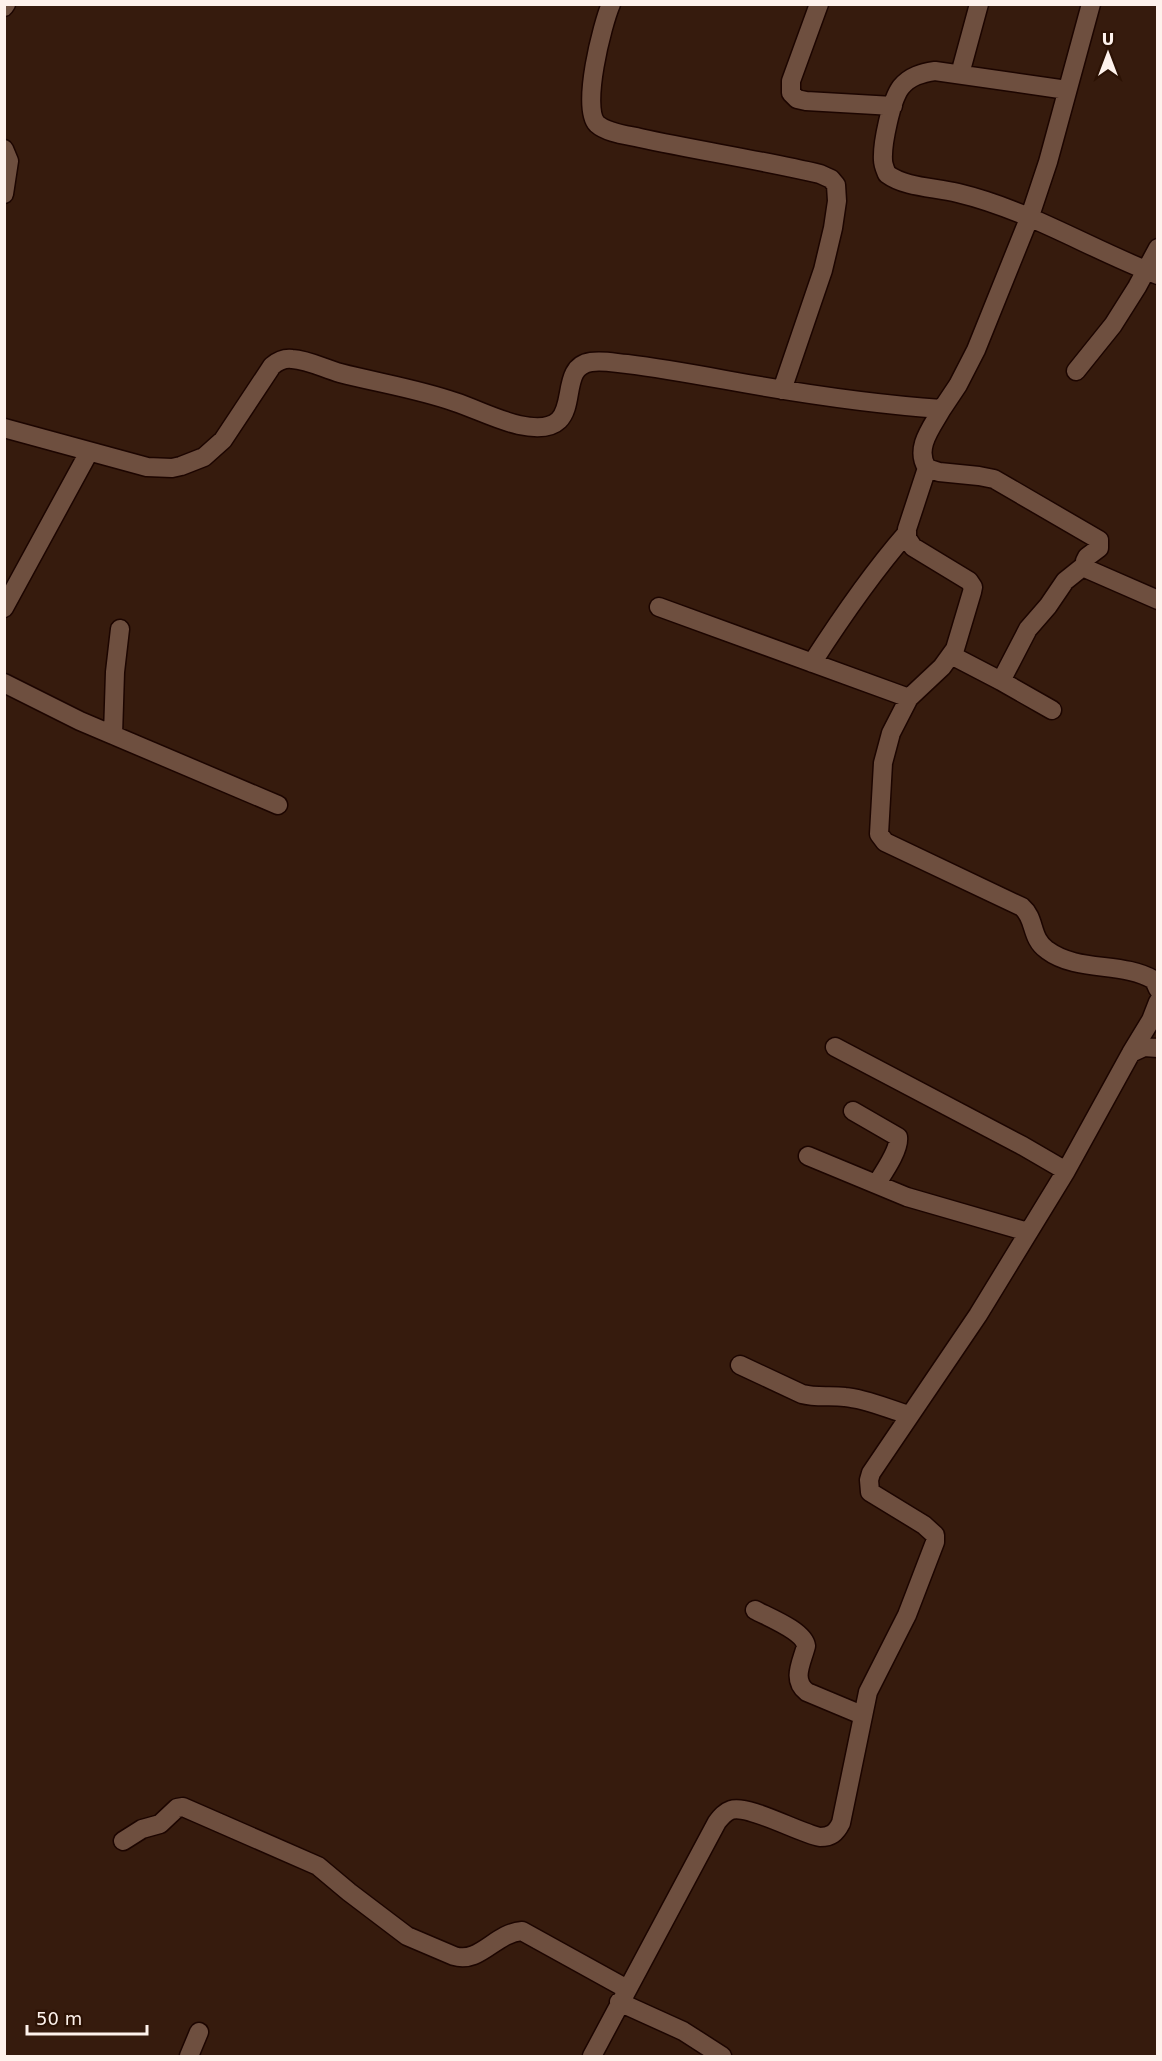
<svg xmlns="http://www.w3.org/2000/svg" width="1162" height="2061" font-family="'DejaVu Sans',sans-serif">
  <style>
    .lines { fill: none; stroke-linecap: round; stroke-linejoin: round }
    .minor-casing { stroke: #1c0500; stroke-width: 21 }
    .tertiary-casing { stroke: #1c0500; stroke-width: 21 }
    .minor { stroke: #6e4f3f; stroke-width: 18 }
    .tertiary { stroke: #6e4f3f; stroke-width: 18 }
  </style>
  <rect width="100%" height="100%" fill="#361b0d"/>
  <g class="lines">
    <g class="minor-casing">
      <path id="minor" d="M 611,4 C 602,25 581,108 597,124 C 607,133 627,135 640,138 C 700,151 760,160 820,174 L 831,179 L 836,185 L 837,201 L 833,228 L 823,270 L 782,390
        M 819,4 L 791,81 L 791,93 L 797,99 L 806,101 L 893,106
        M 960,74 L 979,4
        M 1067,90 L 935,71 C 922,73 910,76 901,87 C 891,100 882,144 883,160 C 883,165 885,169 887,174 C 906,188 935,187 958,193 C 1029,210 1090,249 1158,275
        M 1076,371 L 1113,325 L 1137,287 L 1158,248
        M 942,409 C 932,427 914,448 927,468 L 939,472 L 979,476 L 994,479 L 1099,540 L 1099,548 L 1087,557 L 1085,561 L 1087,569 L 1158,600
        M 4,428 L 147,467 L 172,468 L 181,466 L 204,457 L 223,440 L 272,366 C 278,361 284,358 292,359 C 309,360 325,369 340,373 C 379,383 418,389 455,402 C 476,409 497,420 519,425 C 593,441 550,368 591,362 C 603,360 615,363 627,364 C 660,368 693,374 726,380 C 797,393 870,404 942,409 L 958,385 L 976,350 L 1030,216 L 1048,162 L 1091,4
        M 927,468 L 907,529 L 907,538 L 913,547 L 969,581 L 973,587 L 972,592 L 955,649 L 942,667 L 909,698 L 891,733 L 883,763 L 879,834 L 885,842 L 1022,907 C 1036,919 1030,938 1047,950 C 1078,973 1122,961 1154,980 L 1158,989
        M 659,607 L 909,698
        M 4,608 L 89,452
        M 951,655 L 1001,681
        M 812,663 C 841,618 871,574 906,534
        M 4,683 L 80,721 L 278,805
        M 1052,710 L 1001,681 L 1028,629 L 1048,606 L 1065,581 L 1085,565
        M 113,735 L 115,672 L 120,629
        M 835,1047 L 1023,1146 L 1066,1171
        M 1131,1053 L 1151,1020 L 1158,1002
        M 853,1111 L 898,1137 C 900,1149 884,1172 877,1183
        M 808,1156 L 907,1197 L 1028,1232
        M 740,1365 L 802,1394 C 817,1398 830,1395 845,1397 C 867,1399 888,1409 909,1415
        M 755,1610 C 768,1617 804,1631 806,1646 C 802,1662 791,1680 807,1692 L 862,1715
        M 123,1841 L 142,1829 L 160,1824 L 177,1808 L 183,1807 L 318,1866 L 349,1892 L 407,1936 L 454,1956 C 480,1964 495,1933 522,1931 L 627,1989
        M 619,2002 L 683,2031 L 722,2056
        M 189,2056 L 199,2032
        M 592,2056 L 717,1822 C 721,1817 725,1812 731,1810 C 748,1804 799,1833 820,1837 C 831,1837 836,1833 841,1823 L 868,1692 L 907,1615 L 935,1542 L 935,1535 L 924,1525 L 870,1492 L 869,1480 L 871,1473 L 978,1315 L 1066,1171 L 1131,1053 L 1144,1047 L 1158,1048"/>
    </g>
    <g class="tertiary-casing">
      <path id="tertiary" d="M 4,7 L 6,4
        M 4,149 L 9,161 L 4,194"/>
    </g>
    <use href="#minor" class="minor"/>
    <use href="#tertiary" class="tertiary"/>
  </g>
  <rect width="1162" height="2061" fill="none" stroke="#fef2ec" stroke-width="12"/>
  <g transform="translate(1108 54)" stroke="#2c1204" stroke-width="4.5" paint-order="stroke">
  <path d="M0-4.5L10 22L0 15L-10 22Z" fill="#fef2ec"/>
  <text y="-9" font-size="16" font-weight="bold" text-anchor="middle" fill="#fef2ec">U</text>
  </g>
  <path d="M27 2025v9h120v-9" fill="none" stroke="#fef2ec" stroke-width="3"/>
  <text x="36" y="2025" font-size="18" fill="#fef2ec" stroke="#2c1204" stroke-width="4.5" paint-order="stroke">50 m</text>
</svg>
